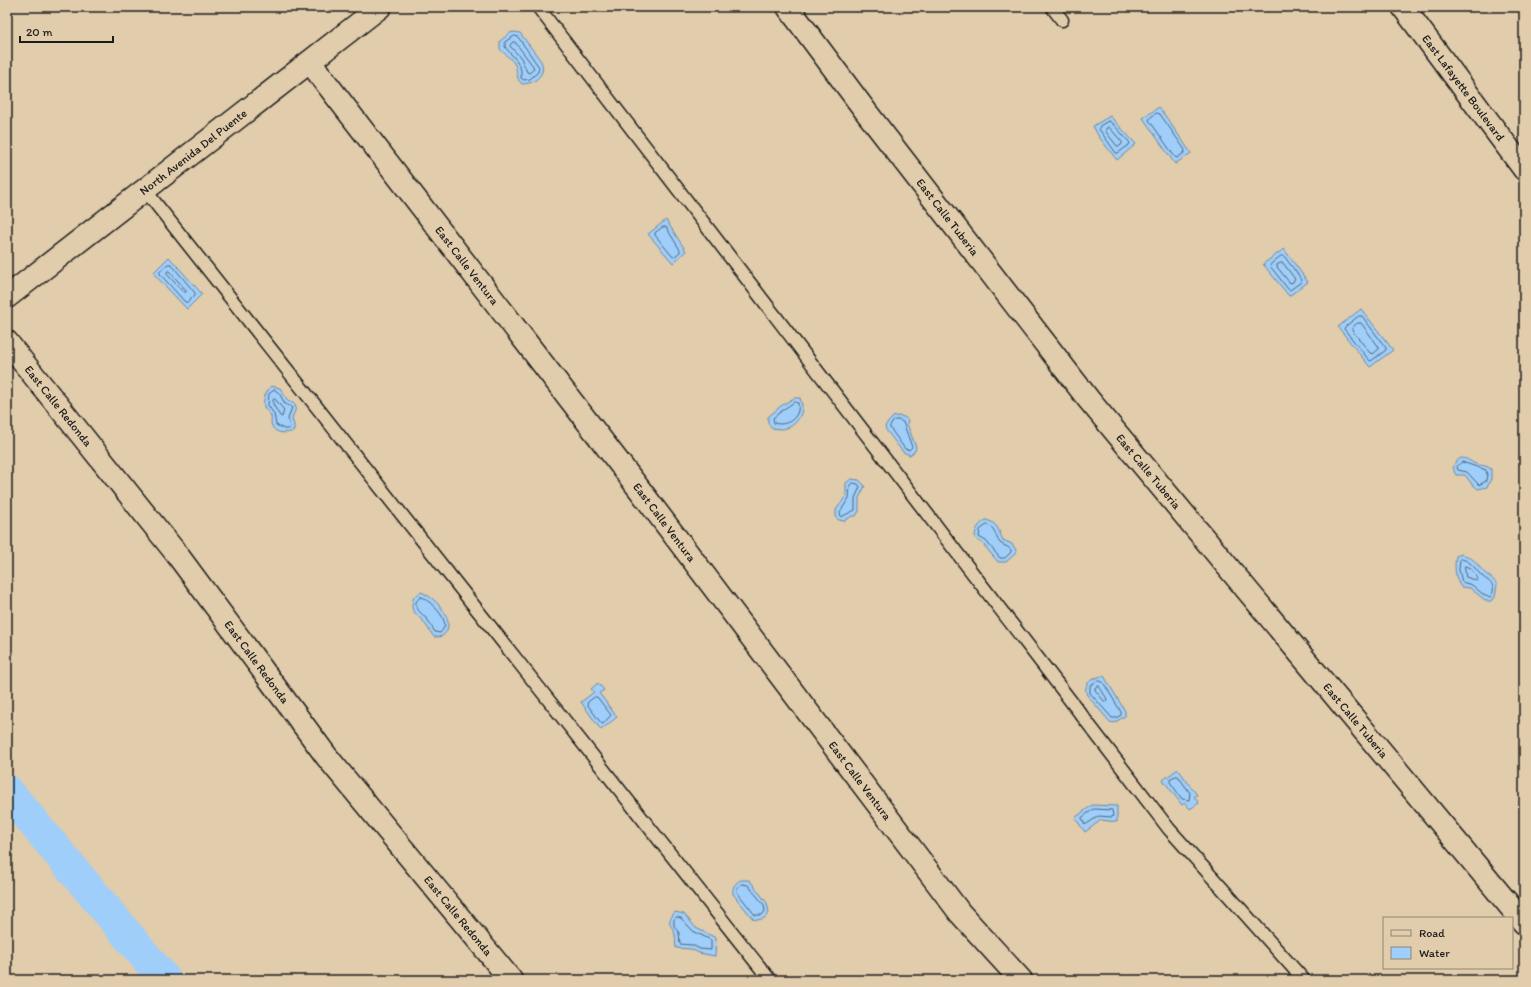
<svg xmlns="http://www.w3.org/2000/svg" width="1531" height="987" font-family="Itim,sans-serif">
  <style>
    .water { fill: #9fcefa; stroke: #6b87a1 }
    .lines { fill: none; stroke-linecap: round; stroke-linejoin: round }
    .shore { stroke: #506375; stroke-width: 1 }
    .canal { stroke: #9fcefa; stroke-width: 33 }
    .lane-casing { stroke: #1c1c1c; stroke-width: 15 }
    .street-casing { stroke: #1c1c1c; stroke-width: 25 }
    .secondary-casing { stroke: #1c1c1c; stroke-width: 25 }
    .lane { stroke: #e1ccab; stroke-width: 12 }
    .street { stroke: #e1ccab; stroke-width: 22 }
    .secondary { stroke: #e1ccab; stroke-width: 22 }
    .labels { text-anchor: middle; stroke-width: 3.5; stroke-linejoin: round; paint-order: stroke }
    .street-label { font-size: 12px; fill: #1c1c1c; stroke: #e1ccab }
  </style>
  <rect width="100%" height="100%" fill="#e1ccab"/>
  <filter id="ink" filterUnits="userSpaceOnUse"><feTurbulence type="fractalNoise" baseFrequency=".025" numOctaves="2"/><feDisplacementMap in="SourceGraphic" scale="8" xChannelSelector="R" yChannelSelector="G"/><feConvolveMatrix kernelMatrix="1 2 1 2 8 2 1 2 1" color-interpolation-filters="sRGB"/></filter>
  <g filter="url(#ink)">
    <path class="water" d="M 514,32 L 520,33 L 541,61 C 547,74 535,84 522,84 C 514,76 519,72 514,63 C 511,58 504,54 500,49 L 500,41 L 510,33 Z
      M 1159,107 L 1191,153 L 1175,164 L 1143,118 Z
      M 1110,116 L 1136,144 L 1117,160 L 1099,137 L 1093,126 Z
      M 666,220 L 686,251 L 673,263 L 648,234 Z
      M 1284,249 L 1308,282 L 1289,296 L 1263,264 Z
      M 169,257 L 202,294 L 187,309 L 153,273 Z
      M 1361,309 L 1393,350 L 1370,367 L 1338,327 Z
      M 271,386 L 280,388 L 288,401 C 301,405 294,410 292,419 L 294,425 L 294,431 C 286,434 275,434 272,426 C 270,423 272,419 271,416 C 270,414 267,411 265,409 C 261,401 266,392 271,386 Z
      M 794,398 L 800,398 C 806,412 797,428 781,429 C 778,429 774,428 771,428 L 768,423 L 768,417 L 781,406 Z
      M 898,416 L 904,417 L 908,420 L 907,424 L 916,447 L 915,451 L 910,455 L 903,452 L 886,430 L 885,426 L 893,417 Z
      M 1461,458 C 1468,458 1470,462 1476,464 C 1482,466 1486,465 1491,469 L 1491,479 L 1487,487 L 1478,489 L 1471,483 L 1465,475 L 1456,475 C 1451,467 1454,462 1461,458 Z
      M 851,479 L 859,480 L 865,486 L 859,498 L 859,511 L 856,516 L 852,516 L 844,521 L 839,520 L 836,518 L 836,510 L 846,496 L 846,483 Z
      M 986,520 C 998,523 998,530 1003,540 L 1012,544 L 1016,550 L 1016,553 L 1006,562 L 998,562 L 983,544 L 975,538 C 975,529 979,524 986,520 Z
      M 1462,554 C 1477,559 1476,565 1486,574 C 1491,578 1494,579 1497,585 L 1495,597 L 1491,601 L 1486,601 L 1470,588 L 1461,587 C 1455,580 1454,565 1456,556 Z
      M 421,592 C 434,597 453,616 447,630 C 444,637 440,637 434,637 C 430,632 427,626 423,621 C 414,612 409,610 414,597 Z
      M 1104,676 L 1125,711 L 1125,716 L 1114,723 L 1110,722 L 1087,695 C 1082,683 1093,677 1104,676 Z
      M 598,683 L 604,690 L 599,693 L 617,717 L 601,730 L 581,702 L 594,692 L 591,689 Z
      M 1178,769 L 1197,795 L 1194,797 L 1199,803 L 1190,809 L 1185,803 L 1182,805 L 1163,780 Z
      M 1092,805 L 1117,806 L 1117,822 L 1101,820 L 1085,832 L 1075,818 Z
      M 741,880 L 749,880 L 751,882 L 767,903 L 769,912 C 766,919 760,921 753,919 L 733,894 C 732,887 735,883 741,880 Z
      M 675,912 L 684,914 L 696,928 L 716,938 L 715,956 L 699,953 L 691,949 L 676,948 C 675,944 676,939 675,935 C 673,924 664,926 675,912 Z"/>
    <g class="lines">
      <path class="shore" d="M 515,36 L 518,37 L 539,67 L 538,72 L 530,79 L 524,80 L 521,78 L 521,70 L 517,61 L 505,47 L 505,42 Z
        M 513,42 L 515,42 L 533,66 L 534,69 L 529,73 L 527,72 L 521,58 L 510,46 Z
        M 1157,113 L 1160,114 L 1185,150 L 1184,153 L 1177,158 L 1175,157 L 1149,120 L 1150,118 Z
        M 1109,121 L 1115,126 L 1130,143 L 1129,145 L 1118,153 L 1116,153 L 1099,129 L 1100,126 Z
        M 1109,127 L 1122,142 L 1122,144 L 1120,146 L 1117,146 L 1106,132 L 1106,129 Z
        M 663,227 L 666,227 L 680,250 L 680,252 L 674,257 L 672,256 L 655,235 L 655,233 Z
        M 1281,256 L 1284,256 L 1302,280 L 1301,282 L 1290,290 L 1288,289 L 1270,266 L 1271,264 Z
        M 1281,263 L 1283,263 L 1295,279 L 1292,283 L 1289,282 L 1277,267 L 1277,265 Z
        M 168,264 L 171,264 L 195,293 L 195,295 L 188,302 L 185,302 L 160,274 L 160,272 Z
        M 169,271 L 186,290 L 186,292 L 183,292 L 167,274 L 167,272 Z
        M 1359,316 L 1362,316 L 1386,348 L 1386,350 L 1371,361 L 1369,360 L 1344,329 L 1345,327 Z
        M 1358,323 L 1361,323 L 1379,347 L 1379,349 L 1373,354 L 1370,353 L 1352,330 L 1352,328 Z
        M 275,390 L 279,393 L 285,404 L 292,407 L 288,419 L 290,427 L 289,429 L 284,429 L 276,425 L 274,414 L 268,405 L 269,394 Z
        M 275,399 L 284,410 L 282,417 L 280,416 L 273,404 L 273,400 Z
        M 795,402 L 798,403 C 801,418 786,427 774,423 L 773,418 L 784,409 Z
        M 895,420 L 899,420 L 903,422 L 912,447 L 909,450 L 905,449 L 890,428 L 890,426 Z
        M 1462,462 L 1486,470 L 1487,474 L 1486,481 L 1479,485 L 1467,472 L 1458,470 L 1457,467 Z
        M 853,483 L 858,484 L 860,487 L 855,498 L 855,510 L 841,517 L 840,512 L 849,498 L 850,485 Z
        M 987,525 C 996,527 995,537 1000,543 C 1004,546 1008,546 1011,550 L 1011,552 L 1005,558 L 1000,558 L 986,541 L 979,537 L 980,530 Z
        M 1462,559 C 1473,562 1475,570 1483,577 C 1490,582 1498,586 1490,597 L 1485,596 L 1472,585 L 1462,582 L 1459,570 L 1460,559 Z
        M 1465,566 C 1471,567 1475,574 1478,579 L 1477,581 L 1466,577 Z
        M 421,597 C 428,599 442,613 444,621 C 446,625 443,630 440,633 L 435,632 C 432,628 430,622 426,618 C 420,612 409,604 421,597 Z
        M 1098,681 L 1103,682 L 1121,712 L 1121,715 L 1116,718 L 1112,718 L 1090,693 L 1090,686 Z
        M 1099,686 L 1107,699 L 1106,702 L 1104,701 L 1095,690 L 1095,688 Z
        M 595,697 L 597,697 L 611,715 L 603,724 L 601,723 L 587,704 L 588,702 Z
        M 1176,776 L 1178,776 L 1190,793 L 1189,800 L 1182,799 L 1170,782 L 1170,779 Z
        M 1094,809 L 1112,810 L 1113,816 L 1112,817 L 1099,816 L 1085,825 L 1082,818 Z
        M 742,884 L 748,885 L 764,905 L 765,911 L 762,915 L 755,915 L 737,892 L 738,887 Z
        M 677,917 L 681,918 L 693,931 L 711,940 L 711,950 L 700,949 L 692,945 L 680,944 L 679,933 L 674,926 L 674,920 Z"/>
      <path class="canal" d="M 7,791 L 165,980"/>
      <g class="lane-casing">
        <path id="lane" d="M 538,7 L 1169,829 L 1304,980
          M 1052,7 L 1062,20
          M 145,190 L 770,980"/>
      </g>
      <g class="street-casing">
        <g id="street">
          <path id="s1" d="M 788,7 L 867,113 L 1089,400 L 1524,923"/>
          <path id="s2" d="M 310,62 L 640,490 L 960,913 L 1021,980"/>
          <path id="s3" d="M 7,297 L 380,7"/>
          <path id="s4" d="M 7,342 L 176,553 L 327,757 L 511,980"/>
        </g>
      </g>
      <g class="secondary-casing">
        <g id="secondary">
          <path id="s5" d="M 1403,7 L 1524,169"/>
        </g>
      </g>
      <use href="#lane" class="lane"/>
      <use href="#street" class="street"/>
      <use href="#secondary" class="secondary"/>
    </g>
  </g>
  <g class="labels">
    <g class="street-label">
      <text dy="4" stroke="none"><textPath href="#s5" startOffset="101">East Lafayette Boulevard</textPath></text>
      <text dy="4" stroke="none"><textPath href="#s3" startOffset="236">North Avenida Del Puente</textPath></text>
      <text dy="4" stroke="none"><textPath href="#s1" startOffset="264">East Calle Tuberia</textPath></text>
      <text dy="4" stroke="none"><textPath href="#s2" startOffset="257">East Calle Ventura</textPath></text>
      <text dy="4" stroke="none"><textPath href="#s4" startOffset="82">East Calle Redonda</textPath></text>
      <text dy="4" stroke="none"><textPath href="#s1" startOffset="588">East Calle Tuberia</textPath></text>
      <text dy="4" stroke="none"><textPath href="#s2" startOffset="581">East Calle Ventura</textPath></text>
      <text dy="4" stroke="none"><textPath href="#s4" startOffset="406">East Calle Redonda</textPath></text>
      <text dy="4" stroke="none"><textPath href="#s1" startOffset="912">East Calle Tuberia</textPath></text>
      <text dy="4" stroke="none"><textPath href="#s2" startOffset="905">East Calle Ventura</textPath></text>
      <text dy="4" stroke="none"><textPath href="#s4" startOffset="730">East Calle Redonda</textPath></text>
    </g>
  </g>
  <rect width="1531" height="987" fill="none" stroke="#e1ccab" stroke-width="24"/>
  <rect x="12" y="12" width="1507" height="963" fill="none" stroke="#1c1c1c" stroke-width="1.5" filter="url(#ink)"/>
  <rect x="1383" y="917" width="130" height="52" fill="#e1ccab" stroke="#928672"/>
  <rect x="1391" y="930" width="20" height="6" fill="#e1ccab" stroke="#928672"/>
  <text x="1419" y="937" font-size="12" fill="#1c1c1c">Road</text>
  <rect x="1391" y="947" width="20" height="12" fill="#9fcefa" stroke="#928672"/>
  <text x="1419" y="957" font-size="12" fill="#1c1c1c">Water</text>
  <path d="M20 36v6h93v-6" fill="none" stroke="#1c1c1c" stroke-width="2"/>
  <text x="26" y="36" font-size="12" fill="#1c1c1c" stroke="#e1ccab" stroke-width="3" paint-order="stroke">20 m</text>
</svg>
